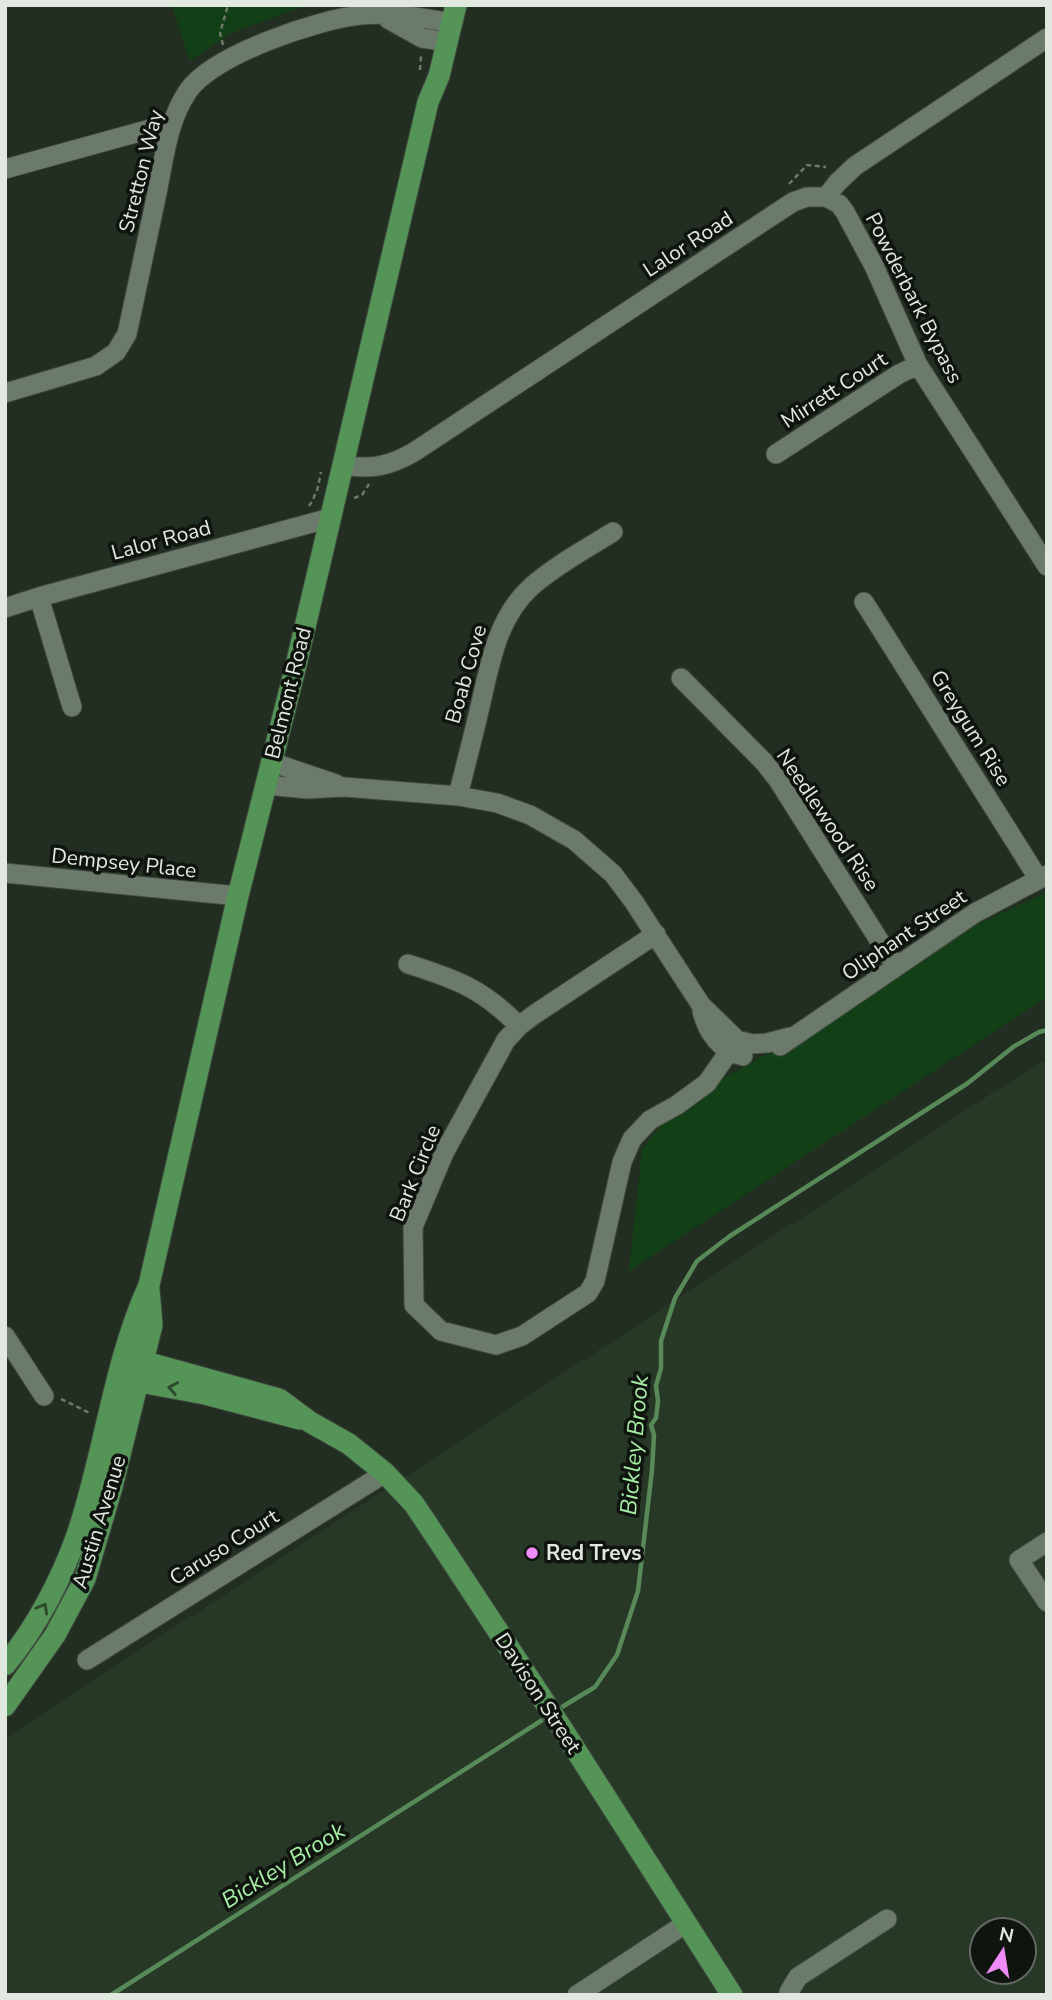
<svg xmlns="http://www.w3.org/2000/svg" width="1052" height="2000" font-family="'Nunito Sans',sans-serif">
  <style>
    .built { fill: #273827; fill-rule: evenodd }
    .green { fill: #123f15 }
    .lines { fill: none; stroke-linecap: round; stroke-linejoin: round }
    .stream { stroke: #588958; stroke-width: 4.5 }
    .minor-casing { stroke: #3e483e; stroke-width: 21 }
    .major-casing { stroke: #3e483e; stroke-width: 23 }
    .path { stroke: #6d786c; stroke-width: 2.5; stroke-dasharray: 5 3.5; stroke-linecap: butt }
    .minor { stroke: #6c7a6b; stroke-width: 19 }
    .major { stroke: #549457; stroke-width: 21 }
    .oneway { stroke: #2b472c }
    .poi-dot { fill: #ef8bf7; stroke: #0f140f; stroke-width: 2.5 }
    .labels { text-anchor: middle; stroke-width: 7; stroke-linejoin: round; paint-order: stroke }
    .street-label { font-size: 21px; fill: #e0e8df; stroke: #0f140f }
    .poi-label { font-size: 21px; font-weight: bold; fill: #e0e8df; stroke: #0f140f; text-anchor: start }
    .water-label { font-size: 23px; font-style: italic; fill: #a6eea6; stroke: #0f140f }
  </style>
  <rect width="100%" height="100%" fill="#222e21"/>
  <path class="built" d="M 1047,1061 L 1047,1995 L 5,1995 L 5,1738 L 1040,1062 ZM 982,1930 L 1024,1930 L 1024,1972 L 982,1972 Z"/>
  <path class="green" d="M 172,5 L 308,5 L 231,33 L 190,61 Z
    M 1047,892 L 1047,997 L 629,1271 L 642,1149 L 678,1105 L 750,1063 L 842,1015 L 972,927 Z"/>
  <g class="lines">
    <path class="stream" d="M 557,1710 L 595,1687 L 617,1655 L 638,1591 L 652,1470 L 654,1435 L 651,1425 L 656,1418 L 658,1401 L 656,1386 L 661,1368 L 661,1341 L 675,1298 L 697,1261 L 730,1236 L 968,1083 L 1013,1047 L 1039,1032 L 1047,1030
      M 111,1995 L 547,1717"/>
    <g class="minor-casing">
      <path id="minor" d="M 388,19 L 422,38 L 448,42
        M 5,169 L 172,123
        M 826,197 L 839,204 L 845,212 L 874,266 L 918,365 L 1047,566
        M 5,393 L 96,366 L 116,352 L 127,334 C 137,287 147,240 157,193 C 164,159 168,120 188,91 C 212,55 319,19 361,15 C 390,12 424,18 452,23
        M 776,454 L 899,374 L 918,365
        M 343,465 C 371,470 390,466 414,452 L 793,202 L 807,197 L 826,197 L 837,183 L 855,166 L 1047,38
        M 39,597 L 72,707
        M 864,602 L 1038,878
        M 5,608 L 39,597 L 330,518
        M 681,678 L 764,762 L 778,780 L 896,967
        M 271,762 L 336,784
        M 267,785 L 307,789 L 344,787 L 458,796 L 497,803 L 530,815 L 574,840 L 613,874 L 634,902 L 701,1005 L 737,1040 L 752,1044 L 767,1043 L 790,1037
        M 458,796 C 465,767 473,737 480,707 C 490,664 497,617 532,586 C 556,565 586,549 613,532
        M 5,873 L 238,896
        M 656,934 L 535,1014 L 519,1026 L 506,1040 L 444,1153 L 413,1227 L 414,1305 L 441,1331 L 496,1345 L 522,1336 L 588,1293 L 595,1281 L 622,1162 L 632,1139 L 650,1120 L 677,1105 L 707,1083 L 737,1040
        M 408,964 C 456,979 483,989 519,1026
        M 702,1011 C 707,1032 721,1052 743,1056
        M 780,1046 L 975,913 L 1047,875
        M 5,1336 L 44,1396
        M 1047,1542 L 1019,1560 L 1047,1602
        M 87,1660 L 385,1473
        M 577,1995 L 685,1924
        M 791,1995 L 789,1992 L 798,1977 L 887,1919"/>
    </g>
    <g class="major-casing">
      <path id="major" d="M 124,1356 L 279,1399 L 310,1422 L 349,1444 L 385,1473 L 414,1504 L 440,1543 L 563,1730 L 732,1995
        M 124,1379 L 205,1394 L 300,1419
        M 5,1665 C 36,1628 61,1580 77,1535 C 105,1453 113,1364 149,1285 L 238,896 L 297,661 L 428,102 L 439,76 L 456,5
        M 5,1706 L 55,1635 L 85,1579 L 112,1487 L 152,1325 L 149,1289"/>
    </g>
    <path class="path" d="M 223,45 L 220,33 L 228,5
      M 420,70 L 421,56
      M 789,184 L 807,165 L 826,167
      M 317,491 L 321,472
      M 354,498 L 362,495 L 369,484
      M 309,506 L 313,500 L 316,491
      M 61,1399 L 90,1413"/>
    <use href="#minor" class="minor"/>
    <use href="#major" class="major"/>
  </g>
  <defs><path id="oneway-chevron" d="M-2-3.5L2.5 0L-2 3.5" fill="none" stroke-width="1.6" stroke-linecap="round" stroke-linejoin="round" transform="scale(1.75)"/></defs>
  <g class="oneway">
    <use href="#oneway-chevron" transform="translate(173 1388) rotate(-169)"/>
    <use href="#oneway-chevron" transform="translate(43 1608) rotate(-61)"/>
  </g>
  <circle class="poi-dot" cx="532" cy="1553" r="7"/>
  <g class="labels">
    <g class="street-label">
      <text transform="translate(141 171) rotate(-76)" y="7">Stretton Way</text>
      <text transform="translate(688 244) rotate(-33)" y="7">Lalor Road</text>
      <text transform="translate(914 298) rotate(63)" y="7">Powderbark Bypass</text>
      <text transform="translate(834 390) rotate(-33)" y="7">Mirrett Court</text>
      <text transform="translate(161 540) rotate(-15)" y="7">Lalor Road</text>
      <text transform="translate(466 674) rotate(-74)" y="7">Boab Cove</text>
      <text transform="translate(288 693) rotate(-76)" y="7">Belmont Road</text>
      <text transform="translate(971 728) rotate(58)" y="7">Greygum Rise</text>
      <text transform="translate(828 820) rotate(56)" y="7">Needlewood Rise</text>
      <text transform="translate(124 863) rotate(6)" y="7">Dempsey Place</text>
      <text transform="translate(904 935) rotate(-34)" y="7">Oliphant Street</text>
      <text transform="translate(415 1173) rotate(-68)" y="7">Bark Circle</text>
      <text transform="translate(99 1522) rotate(-73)" y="7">Austin Avenue</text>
      <text transform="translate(224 1547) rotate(-32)" y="7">Caruso Court</text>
      <text transform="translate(538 1693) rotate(57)" y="7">Davison Street</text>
    </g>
    <g class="poi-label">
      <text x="546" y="1560">Red Trevs</text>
    </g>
    <g class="water-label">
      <text transform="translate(634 1445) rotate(-85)" y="8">Bickley Brook</text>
      <text transform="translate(283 1865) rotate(-32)" y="8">Bickley Brook</text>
    </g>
  </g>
  <rect width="1052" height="2000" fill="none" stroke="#e0e8df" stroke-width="14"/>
  <g transform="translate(1003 1951) rotate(12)"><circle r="33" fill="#0f140f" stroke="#636962" stroke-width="2"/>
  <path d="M0-5L12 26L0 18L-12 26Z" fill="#ef8bf7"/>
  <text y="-10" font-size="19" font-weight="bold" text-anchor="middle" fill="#e0e8df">N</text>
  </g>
</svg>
